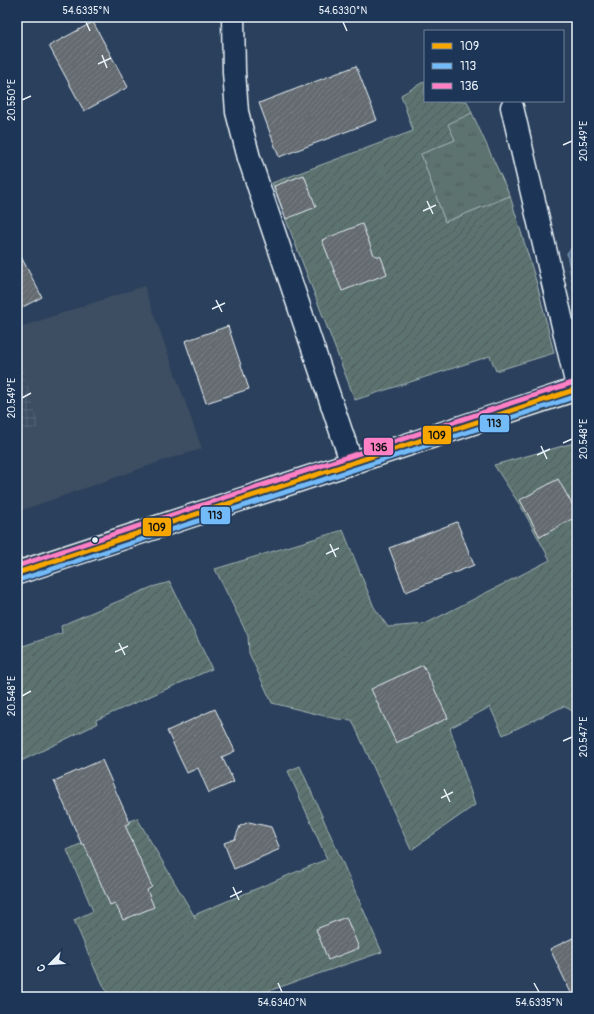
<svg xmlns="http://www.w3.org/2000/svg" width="594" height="1014" font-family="Pangolin,sans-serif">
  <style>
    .built { fill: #3c4d62 }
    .industrial { fill: url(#industrial-grid) }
    .grass { fill: url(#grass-tufts); stroke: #a2b2b4 }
    .garden { fill: url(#garden-furrows); stroke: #a2b2b4 }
    .water { fill: #4f6d8f; stroke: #8ca2b9 }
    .building { fill: url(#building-hatch); stroke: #e8f1f8 }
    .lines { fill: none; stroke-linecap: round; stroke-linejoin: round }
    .minor-casing { stroke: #e8f1f8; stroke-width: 25 }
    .primary-casing { stroke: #e8f1f8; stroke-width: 25 }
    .minor { stroke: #1d3557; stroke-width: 22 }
    .primary { stroke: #6b7165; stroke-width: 22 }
    .bus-1-casing { stroke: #1d3557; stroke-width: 8 }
    .bus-2-casing { stroke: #1d3557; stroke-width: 8 }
    .bus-3-casing { stroke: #1d3557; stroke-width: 8 }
    .bus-1 { stroke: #f7a600; stroke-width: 5 }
    .bus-2 { stroke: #73baf8; stroke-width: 5 }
    .bus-3 { stroke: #ff80c5; stroke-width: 5 }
    .ticks { fill: none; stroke: #e8f1f8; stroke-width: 1.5 }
    .bus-dot { fill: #e8f1f8; stroke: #1d3557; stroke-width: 1.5 }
    .line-badge { stroke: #1d3557; stroke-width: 1.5 }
    .pale-badge-label { font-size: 11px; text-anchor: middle; font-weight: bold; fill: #111 }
    .neatline { fill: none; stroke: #e8f1f8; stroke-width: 1.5 }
    .ticks-label { font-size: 10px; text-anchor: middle; fill: #e8f1f8 }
  </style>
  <defs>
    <pattern id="industrial-grid" width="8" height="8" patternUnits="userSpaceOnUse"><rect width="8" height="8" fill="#3c4d62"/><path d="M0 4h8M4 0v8" fill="none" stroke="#586779"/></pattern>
    <pattern id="grass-tufts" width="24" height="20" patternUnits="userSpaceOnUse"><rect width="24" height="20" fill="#5b736f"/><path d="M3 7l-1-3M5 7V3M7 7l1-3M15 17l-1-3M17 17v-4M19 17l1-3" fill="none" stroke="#4f5b5b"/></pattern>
    <pattern id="garden-furrows" width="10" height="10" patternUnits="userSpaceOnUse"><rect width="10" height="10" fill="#5b736f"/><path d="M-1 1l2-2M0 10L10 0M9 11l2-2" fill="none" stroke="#4f5b5b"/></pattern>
    <pattern id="building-hatch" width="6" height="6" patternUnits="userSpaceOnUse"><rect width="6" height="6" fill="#646a70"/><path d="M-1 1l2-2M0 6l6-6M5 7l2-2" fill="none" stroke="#7a8085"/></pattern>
  </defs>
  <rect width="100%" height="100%" fill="#2b405c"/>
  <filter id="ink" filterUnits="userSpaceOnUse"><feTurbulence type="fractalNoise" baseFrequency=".025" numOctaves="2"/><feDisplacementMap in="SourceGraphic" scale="8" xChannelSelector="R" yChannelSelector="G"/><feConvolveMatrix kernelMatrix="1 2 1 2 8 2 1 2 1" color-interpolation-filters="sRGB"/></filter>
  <g filter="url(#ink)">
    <path class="built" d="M 144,286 L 202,449 L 168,459 L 17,512 L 17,328 Z"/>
    <path class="industrial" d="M 17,343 L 39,427 L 17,434 Z"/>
    <path class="grass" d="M 472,113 L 510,196 L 445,222 L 421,154 L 455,140 L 447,124 Z"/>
    <path class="garden" d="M 425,81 L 425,101 L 467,101 L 472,113 L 448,124 L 455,140 L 421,154 L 445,222 L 510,196 L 537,284 L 554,353 L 496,371 L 490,356 L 355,400 L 272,183 L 413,131 L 401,95 Z
      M 577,442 L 577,714 L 564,706 L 503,735 L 490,707 L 450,728 L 475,805 L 411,850 L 352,720 L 337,719 L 272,703 L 249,653 L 248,636 L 215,569 L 343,530 L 374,607 L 388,627 L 425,624 L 550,560 L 523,510 L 494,465 Z
      M 170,582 L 212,669 L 96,720 L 97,724 L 17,763 L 17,648 L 62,633 L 61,626 L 69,622 L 152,587 Z
      M 300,766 L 382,952 L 251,997 L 109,997 L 98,974 L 97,974 L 74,920 L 93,911 L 67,850 L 137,818 L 196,919 L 194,915 L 327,859 L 288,771 Z"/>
    <path class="water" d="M 577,242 L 577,304 L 575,299 L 567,253 Z"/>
    <path class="building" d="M 93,22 L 128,87 L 84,111 L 49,46 Z
      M 356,66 L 377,120 L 279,157 L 259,103 Z
      M 304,175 L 316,207 L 286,219 L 274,186 Z
      M 362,224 L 374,255 L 381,257 L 387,274 L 342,291 L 322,240 Z
      M 17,249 L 42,297 L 17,310 Z
      M 228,326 L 249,389 L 206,403 L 185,341 Z
      M 558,479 L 577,513 L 577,516 L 540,537 L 520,500 Z
      M 457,522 L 474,565 L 406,592 L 389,548 Z
      M 423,665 L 448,718 L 396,743 L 371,689 Z
      M 215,709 L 235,751 L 222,757 L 234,782 L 209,793 L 198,768 L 187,773 L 167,731 Z
      M 102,760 L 130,823 L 125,825 L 152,887 L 147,890 L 154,907 L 123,920 L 115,903 L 110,905 L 84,844 L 82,845 L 54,781 Z
      M 249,822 L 271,827 L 280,849 L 234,869 L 224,843 L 235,839 L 240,826 Z
      M 346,917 L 359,948 L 328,960 L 316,929 Z
      M 577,936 L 577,997 L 573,997 L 550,949 Z"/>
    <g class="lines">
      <g class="minor-casing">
        <path id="minor" d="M 233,17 L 234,72 L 237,112 L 249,158 L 352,464
          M 512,107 L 577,386"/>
      </g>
      <g class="primary-casing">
        <path id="primary" d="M 17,573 L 577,389"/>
      </g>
      <use href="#minor" class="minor"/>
      <use href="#primary" class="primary"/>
      <g class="bus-1-casing">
        <path id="bus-1" d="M 17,573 L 577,389"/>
      </g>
      <g class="bus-2-casing">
        <path id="bus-2" d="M 19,580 L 577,396"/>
      </g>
      <g class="bus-3-casing">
        <path id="bus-3" d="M 17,566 L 575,382"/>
      </g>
      <use href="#bus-1" class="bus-1"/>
      <use href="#bus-2" class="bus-2"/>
      <use href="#bus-3" class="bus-3"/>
    </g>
  </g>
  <path class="ticks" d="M 86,22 L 90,31M 343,22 L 347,31M 102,55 L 107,68M 98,64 L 111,58M 22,100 L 31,96M 563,145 L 572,141M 427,201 L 433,214M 423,211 L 436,205M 216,300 L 222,312M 212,309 L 225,303M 22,398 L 31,393M 563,443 L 572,439M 541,446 L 547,459M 537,455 L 550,449M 330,544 L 336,557M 326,554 L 339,548M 119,643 L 125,655M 115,652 L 128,646M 22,696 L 31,691M 563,741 L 572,737M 444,789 L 450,802M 441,798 L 453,792M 233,887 L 239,900M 230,897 L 242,891M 278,983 L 282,992M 534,983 L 539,992"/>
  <circle class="bus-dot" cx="95" cy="540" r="3.5"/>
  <g class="line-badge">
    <rect x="479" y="414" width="31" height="19" rx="4" fill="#73baf8"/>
    <rect x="422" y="425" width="30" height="20" rx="4" fill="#f7a600"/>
    <rect x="363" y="437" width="31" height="19" rx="4" fill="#ff80c5"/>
    <rect x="200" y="506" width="31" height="19" rx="4" fill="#73baf8"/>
    <rect x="142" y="517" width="30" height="20" rx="4" fill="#f7a600"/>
  </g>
  <g class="pale-badge-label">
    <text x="494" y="427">113</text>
    <text x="437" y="439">109</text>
    <text x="379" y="451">136</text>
    <text x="215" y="519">113</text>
    <text x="157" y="531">109</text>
  </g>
  <rect width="594" height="1014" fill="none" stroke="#1d3557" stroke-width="44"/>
  <rect x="424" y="30" width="140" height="72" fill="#1d3557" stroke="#6e8097"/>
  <rect x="432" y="43" width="20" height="6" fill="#f7a600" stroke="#6e8097"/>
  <text x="460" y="50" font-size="12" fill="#e8f1f8">109</text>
  <rect x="432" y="63" width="20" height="6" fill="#73baf8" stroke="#6e8097"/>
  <text x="460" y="70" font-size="12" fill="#e8f1f8">113</text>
  <rect x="432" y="83" width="20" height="6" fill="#ff80c5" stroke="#6e8097"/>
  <text x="460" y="90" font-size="12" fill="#e8f1f8">136</text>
  <g transform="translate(50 964) rotate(245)" stroke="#1d3557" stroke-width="3" paint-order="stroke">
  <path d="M0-3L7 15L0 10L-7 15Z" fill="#e8f1f8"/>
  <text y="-6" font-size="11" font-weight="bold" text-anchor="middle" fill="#e8f1f8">С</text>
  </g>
  <rect x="22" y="22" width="550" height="970" class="neatline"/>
  <g class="ticks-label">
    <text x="86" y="14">54.6335°N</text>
    <text x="343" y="14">54.6330°N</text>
    <text transform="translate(11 100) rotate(-90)" y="4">20.550°E</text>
    <text transform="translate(583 141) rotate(-90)" y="4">20.549°E</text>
    <text transform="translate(11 398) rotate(-90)" y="4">20.549°E</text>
    <text transform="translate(583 439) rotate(-90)" y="4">20.548°E</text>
    <text transform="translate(11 696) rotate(-90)" y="4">20.548°E</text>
    <text transform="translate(583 737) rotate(-90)" y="4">20.547°E</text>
    <text x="282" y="1006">54.6340°N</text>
    <text x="539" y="1006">54.6335°N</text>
  </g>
</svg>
